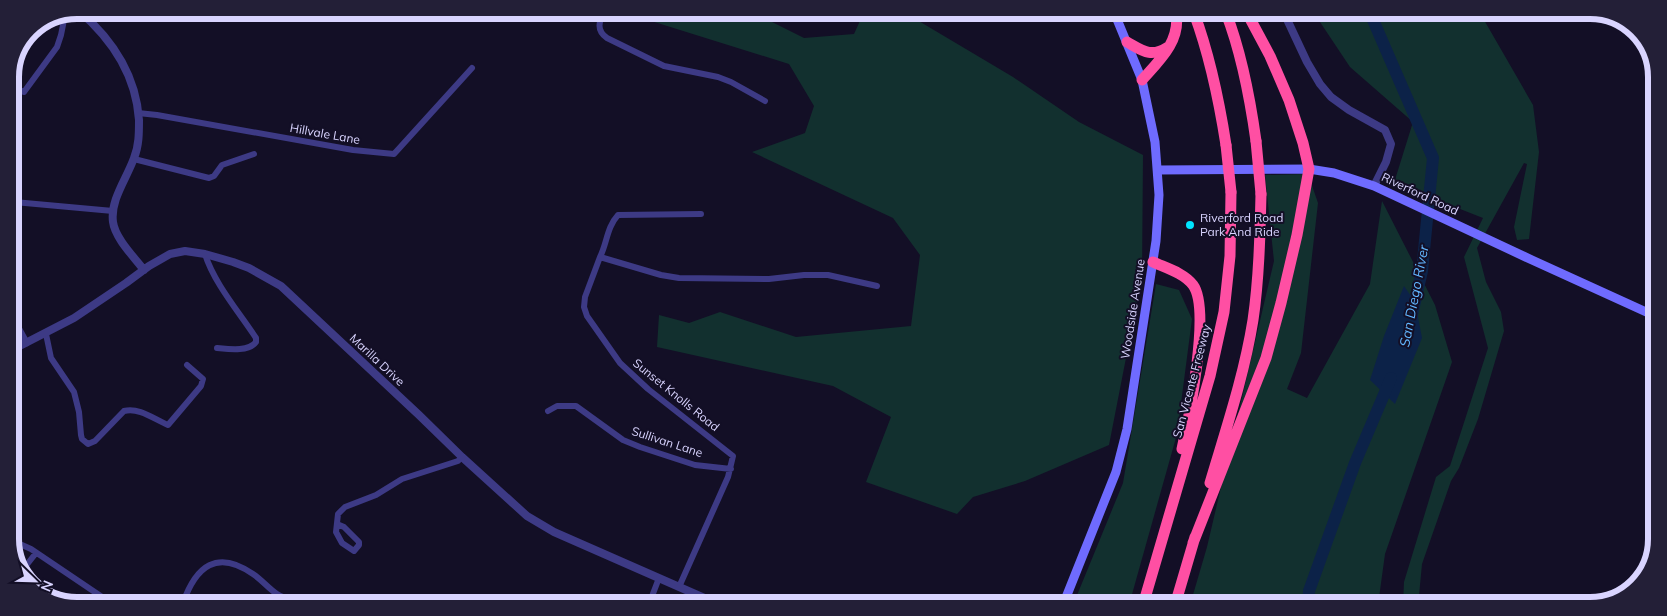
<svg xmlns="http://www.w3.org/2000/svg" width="1667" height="616" font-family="Mulish,sans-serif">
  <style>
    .green { fill: #12302f }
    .water { fill: #0c2248 }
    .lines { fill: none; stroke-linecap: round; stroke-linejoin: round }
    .river { stroke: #0c2248; stroke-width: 12 }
    .minor { stroke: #3d3a85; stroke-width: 6 }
    .tertiary { stroke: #3d3a85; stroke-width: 8 }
    .secondary { stroke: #6f6bff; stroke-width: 9 }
    .motorway { stroke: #ff4fa3; stroke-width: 11 }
    .motorway-bridge { stroke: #ff4fa3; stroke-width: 11 }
    .poi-dot { fill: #00e5ff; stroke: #130f26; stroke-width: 2 }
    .labels { text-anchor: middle; stroke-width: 4; stroke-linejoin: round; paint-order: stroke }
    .street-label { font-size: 12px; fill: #d9d4ff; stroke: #130f26 }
    .poi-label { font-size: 12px; fill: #d9d4ff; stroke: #130f26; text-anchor: start }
    .water-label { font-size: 14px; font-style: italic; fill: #62b6ff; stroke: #130f26 }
    .rim { fill: none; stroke: #d9d4ff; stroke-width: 6 }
  </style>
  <rect width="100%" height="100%" fill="#130f26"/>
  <path class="green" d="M 652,11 L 752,12 L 804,38 L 854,34 L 864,12 L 898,12 L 912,17 L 1013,77 L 1079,122 L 1143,155 L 1142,276 L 1109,445 L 1025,481 L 973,497 L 957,514 L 866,482 L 891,417 L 833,386 L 657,347 L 659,315 L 689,323 L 720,312 L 796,337 L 911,326 L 920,255 L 893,218 L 752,152 L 805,133 L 814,106 L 789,64 L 648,20 Z
    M 1314,13 L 1480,13 L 1533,105 L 1539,152 L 1529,239 L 1517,240 L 1514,227 L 1527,164 L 1524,163 L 1477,248 L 1486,282 L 1501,312 L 1504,331 L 1478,419 L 1459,468 L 1451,481 L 1422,564 L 1418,606 L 1403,606 L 1404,582 L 1436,477 L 1450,466 L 1488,348 L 1464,257 L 1483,218 L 1394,183 L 1413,122 L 1350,67 Z
    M 1308,174 L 1318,203 L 1301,353 L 1287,389 L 1307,398 L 1370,284 L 1382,201 L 1435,305 L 1452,362 L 1385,554 L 1378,605 L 1190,605 L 1207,547 L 1274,261 L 1265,175 Z
    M 1156,284 L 1179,290 L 1192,319 L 1177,434 L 1129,605 L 1073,605 L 1123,483 Z"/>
  <path class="water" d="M 1404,286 L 1415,302 L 1422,338 L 1395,404 L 1370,380 L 1384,336 Z"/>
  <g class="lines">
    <path class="river" d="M 1370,13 L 1433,158 L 1422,271 L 1411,319
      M 1308,605 L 1309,591 L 1355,463 L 1391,378"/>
    <path class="minor" d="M 604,11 C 599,22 596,30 607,38 L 664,66 L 718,77 L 731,82 L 765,101
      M 10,86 L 24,92 L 57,47 L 61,35 L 65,15
      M 138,113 L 157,115 L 353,150 L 394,154 L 472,68
      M 134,159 L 209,178 L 214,176 L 222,165 L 254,154
      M 10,193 L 14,202 L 113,211
      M 205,254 C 214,283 239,312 256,338 L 256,342 C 249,352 228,349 217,348
      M 600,257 C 607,243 607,227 618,215 L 701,214
      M 10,312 L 27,343
      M 46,334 L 51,358 L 74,392 L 79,412 L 81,435 L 82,439 L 88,444 L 95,441 L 124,411 C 139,407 154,419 168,425 L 201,386 L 203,379 L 187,365
      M 548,411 L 557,406 L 576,406 L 623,440 L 640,447 L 695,465 L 731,469
      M 337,524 L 344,527 L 359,542 L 359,545 L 354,551 L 342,543 L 336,532 L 338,514 L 345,507 L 376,495 L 402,479 L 458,461 L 462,457
      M 10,543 L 22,545 L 31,549 L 111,603
      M 21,572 L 36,553
      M 679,587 L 728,477 L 733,456 L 648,389 L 620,363 L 587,316 L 584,307 L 585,297 L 600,257 L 661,275 L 679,278 L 769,279 L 804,275 L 828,275 L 877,286
      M 183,603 C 196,566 217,549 253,574 C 262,580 269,589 277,594 C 284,599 295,600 303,603
      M 649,604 L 659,578"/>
    <path class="tertiary" d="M 78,10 C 111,38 136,75 139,120 C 139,133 139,146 134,158 C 127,178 110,200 113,222 C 115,238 134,257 144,270
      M 1284,13 L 1307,62 L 1320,84 L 1331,97 L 1349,110 L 1385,130 L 1391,144 L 1386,162 L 1374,186
      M 10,351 L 74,318 L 126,283 L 149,266 L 170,254 L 185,251 L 205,254 L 233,262 L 249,268 L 281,286 L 419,415 L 462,457 L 527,516 L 554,532 L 718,604"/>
    <path class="secondary" d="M 1158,170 L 1309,169 L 1334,173 L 1374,186 L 1532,260 L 1655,316
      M 1063,605 L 1116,472 L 1127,429 L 1156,241 L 1159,195 L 1155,142 L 1142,80 L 1114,12"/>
    <path class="motorway" d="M 1194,13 C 1210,56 1219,100 1226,145
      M 1226,13 C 1242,54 1250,98 1256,141
      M 1127,42 C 1143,51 1151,58 1168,47
      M 1142,80 C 1159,61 1181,41 1176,13
      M 1153,262 C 1166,268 1184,273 1193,285 C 1211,309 1189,418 1182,449
      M 1210,483 C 1226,429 1244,376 1253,320 C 1259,279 1260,236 1261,194
      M 1193,543 L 1266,358 L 1281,303 L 1297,235 L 1309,169 L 1303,143 L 1289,100 L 1270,56 L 1247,13
      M 1143,605 L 1210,376 L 1224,312 L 1230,256 L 1231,192
      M 1175,605 L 1195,537"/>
    <path class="motorway-bridge" d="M 1256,141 L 1261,194
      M 1226,145 L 1231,192"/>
  </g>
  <circle class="poi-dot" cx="1190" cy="225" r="5"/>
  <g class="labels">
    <g class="street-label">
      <text transform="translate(325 134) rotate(10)" y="4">Hillvale Lane</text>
      <text transform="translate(1420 194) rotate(25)" y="4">Riverford Road</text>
      <text transform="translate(1133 309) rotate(-81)" y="4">Woodside Avenue</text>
      <text transform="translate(377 360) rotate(43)" y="4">Marilla Drive</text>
      <text transform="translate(1192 381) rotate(-75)" y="4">San Vicente Freeway</text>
      <text transform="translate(676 395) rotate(39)" y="4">Sunset Knolls Road</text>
      <text transform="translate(667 442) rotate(18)" y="4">Sullivan Lane</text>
    </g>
    <g class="poi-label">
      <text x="1200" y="222">Riverford Road<tspan x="1200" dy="14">Park And Ride</tspan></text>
    </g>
    <g class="water-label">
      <text transform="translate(1414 296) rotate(-79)" y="5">San Diego River</text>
    </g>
  </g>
  <path d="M0 0H1667V616H0ZM77 19H1590A58 58 0 0 1 1648 77V539A58 58 0 0 1 1590 597H77A58 58 0 0 1 19 539V77A58 58 0 0 1 77 19Z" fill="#231f37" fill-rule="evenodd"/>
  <path class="rim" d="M77 19H1590A58 58 0 0 1 1648 77V539A58 58 0 0 1 1590 597H77A58 58 0 0 1 19 539V77A58 58 0 0 1 77 19Z"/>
  <g transform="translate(35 581) rotate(113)" stroke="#130f26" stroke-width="4" paint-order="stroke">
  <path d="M0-4L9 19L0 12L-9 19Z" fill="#d9d4ff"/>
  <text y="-8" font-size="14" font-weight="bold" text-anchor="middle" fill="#d9d4ff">N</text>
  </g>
</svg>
